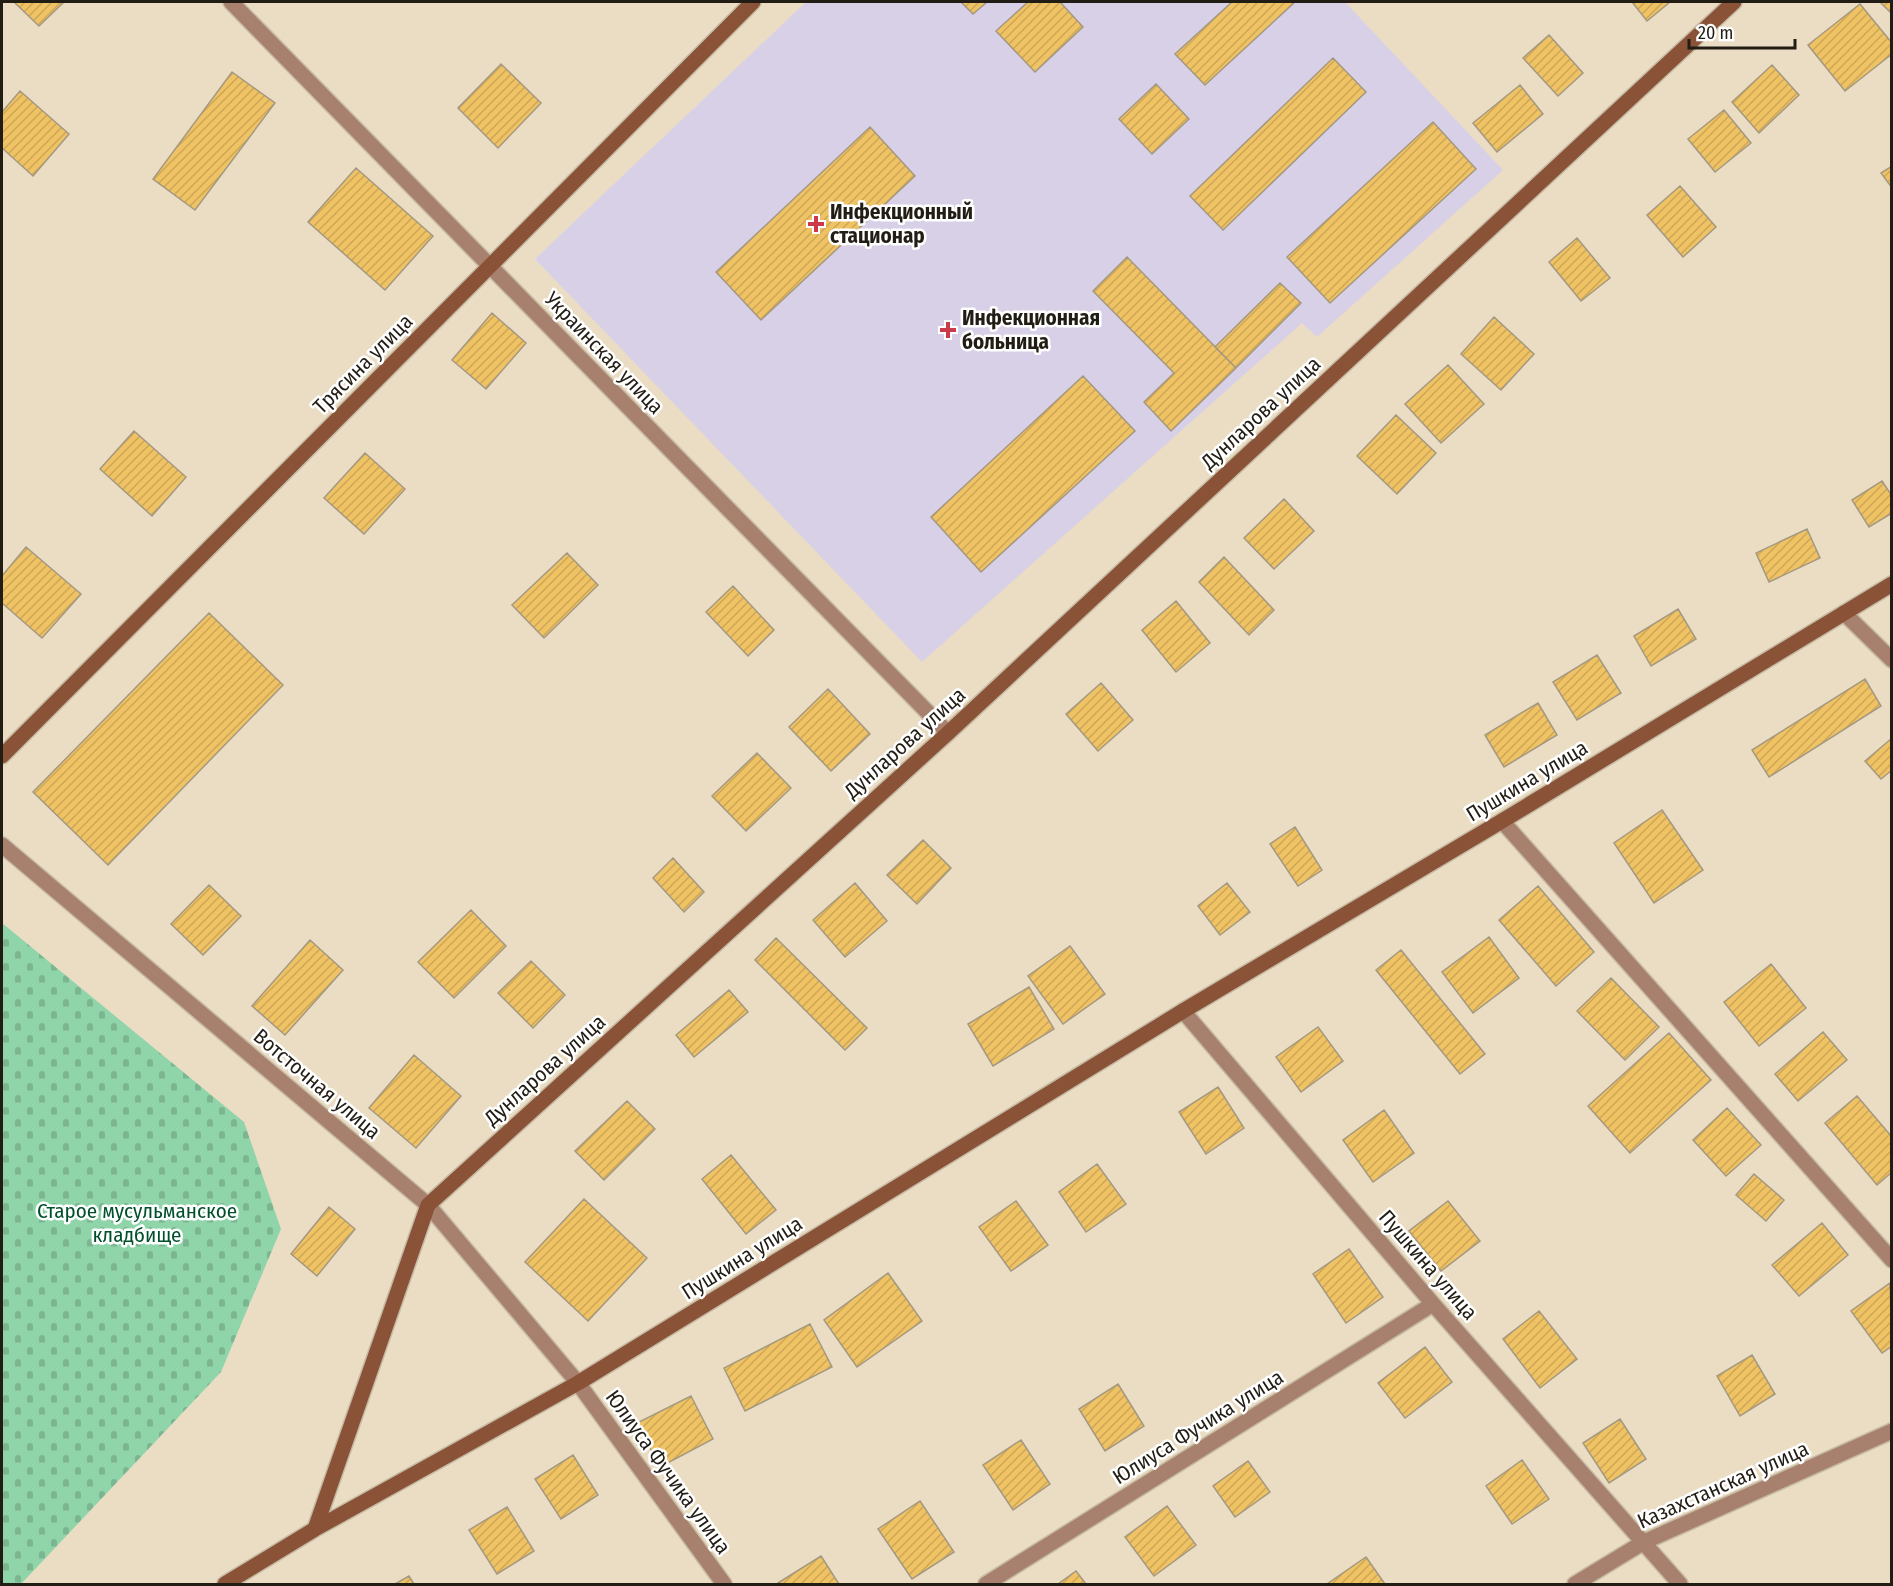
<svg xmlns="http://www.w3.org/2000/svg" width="1893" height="1586" font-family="'Fira Sans Condensed',sans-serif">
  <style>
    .medical { fill: #d8d0e6 }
    .cemetery { fill: url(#cemetery-stones) }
    .building { fill: url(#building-hatch); stroke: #a49881; stroke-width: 1.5 }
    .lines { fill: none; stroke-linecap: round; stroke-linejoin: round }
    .street-casing { stroke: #c6baa4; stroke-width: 18 }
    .secondary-casing { stroke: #c6baa4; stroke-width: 18 }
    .street { stroke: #a8816e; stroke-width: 15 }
    .secondary { stroke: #8a5337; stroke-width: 15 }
    .poi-dot { fill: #ca3a48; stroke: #fff; stroke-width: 2 }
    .labels { text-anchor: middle; stroke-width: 5; stroke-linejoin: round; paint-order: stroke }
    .poi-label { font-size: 21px; font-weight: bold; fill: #221d14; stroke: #fff; text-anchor: start }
    .street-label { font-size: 21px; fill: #221d14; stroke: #fff }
    .park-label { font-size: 21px; fill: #00502c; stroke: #fff }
  </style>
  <defs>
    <pattern id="cemetery-stones" width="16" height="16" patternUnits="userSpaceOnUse" patternTransform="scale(1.5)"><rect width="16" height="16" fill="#90d4aa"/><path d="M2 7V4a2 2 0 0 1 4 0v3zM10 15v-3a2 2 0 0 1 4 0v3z" fill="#7cb691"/></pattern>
    <pattern id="building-hatch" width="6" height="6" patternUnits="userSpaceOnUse" patternTransform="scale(1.5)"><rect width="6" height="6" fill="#efc364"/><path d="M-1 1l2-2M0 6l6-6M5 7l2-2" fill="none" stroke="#cda756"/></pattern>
  </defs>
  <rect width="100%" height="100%" fill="#eaddc4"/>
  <path class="medical" d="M 806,2 L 1345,2 L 1503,170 L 1317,337 L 1302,323 L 922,662 L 535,259 Z"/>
  <path class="cemetery" d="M 2,923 L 244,1122 L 281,1229 L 221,1372 L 21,1584 L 2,1584 Z"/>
  <path class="building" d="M 14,2 L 64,2 L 39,26 Z
    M 961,2 L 987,2 L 973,14 Z
    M 1028,2 L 1060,2 L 1083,27 L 1035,72 L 996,31 Z
    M 1232,2 L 1295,2 L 1205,85 L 1175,54 Z
    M 1632,2 L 1670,2 L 1647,21 Z
    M 1880,2 L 1892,2 L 1892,14 Z
    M 1860,4 L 1892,43 L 1892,54 L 1845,91 L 1808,45 Z
    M 1549,35 L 1583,73 L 1558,96 L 1523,58 Z
    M 1333,58 L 1366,92 L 1223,230 L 1190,196 Z
    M 501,64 L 541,103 L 498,148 L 458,108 Z
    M 1772,65 L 1799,95 L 1759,133 L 1732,102 Z
    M 232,72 L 275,103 L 195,210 L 153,179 Z
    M 1156,84 L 1189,119 L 1152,154 L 1119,119 Z
    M 1520,85 L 1543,114 L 1497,152 L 1473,123 Z
    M 20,91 L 69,134 L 33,176 L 2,148 L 2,112 Z
    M 1724,110 L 1751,143 L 1715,172 L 1688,139 Z
    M 1433,122 L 1476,169 L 1330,303 L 1287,257 Z
    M 870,127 L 915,176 L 761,320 L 716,272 Z
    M 1892,166 L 1892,188 L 1881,173 Z
    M 356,168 L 433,236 L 385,290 L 308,222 Z
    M 1680,186 L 1716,227 L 1683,257 L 1647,215 Z
    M 1577,238 L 1610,278 L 1581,301 L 1549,262 Z
    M 1127,257 L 1236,368 L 1171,431 L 1144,402 L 1174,373 L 1093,291 Z
    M 1280,283 L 1301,303 L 1236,368 L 1215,347 Z
    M 492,313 L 526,343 L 486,389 L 452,360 Z
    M 1494,317 L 1534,354 L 1501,390 L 1461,354 Z
    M 1448,365 L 1484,404 L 1441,443 L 1405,404 Z
    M 1083,376 L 1135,431 L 981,572 L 931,517 Z
    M 1396,415 L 1436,453 L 1397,494 L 1357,456 Z
    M 134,431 L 186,477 L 152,516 L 100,469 Z
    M 365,453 L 405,489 L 364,534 L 324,498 Z
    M 1882,481 L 1892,496 L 1892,513 L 1869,527 L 1852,500 Z
    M 1284,499 L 1314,531 L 1274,569 L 1244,538 Z
    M 1807,529 L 1820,558 L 1769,582 L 1756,553 Z
    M 26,547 L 81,594 L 42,638 L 2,603 L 2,576 Z
    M 567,553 L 598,585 L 544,638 L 512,605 Z
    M 1224,557 L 1274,610 L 1249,635 L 1199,582 Z
    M 733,586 L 774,630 L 748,656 L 706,612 Z
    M 1176,601 L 1210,643 L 1176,672 L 1142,630 Z
    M 1678,609 L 1696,639 L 1651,666 L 1634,636 Z
    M 209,613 L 283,685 L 108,865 L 33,792 Z
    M 1597,655 L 1621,693 L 1577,720 L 1553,682 Z
    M 1865,679 L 1881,706 L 1769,777 L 1752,750 Z
    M 1101,683 L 1133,720 L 1098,751 L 1066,714 Z
    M 828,689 L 870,734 L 831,771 L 789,727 Z
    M 1538,703 L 1557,735 L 1504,767 L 1485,735 Z
    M 1892,738 L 1892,770 L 1881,779 L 1865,761 Z
    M 757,753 L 791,788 L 746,831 L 712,796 Z
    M 1662,810 L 1703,870 L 1654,903 L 1614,843 Z
    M 1295,827 L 1322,870 L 1298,886 L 1270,844 Z
    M 923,840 L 951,868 L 917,904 L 887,875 Z
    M 673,858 L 704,892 L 684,912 L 653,878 Z
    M 855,883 L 887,921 L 845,957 L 813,920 Z
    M 1227,883 L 1250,912 L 1220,935 L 1198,906 Z
    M 209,885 L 241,916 L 203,955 L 171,924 Z
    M 1538,886 L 1594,952 L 1556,986 L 1499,920 Z
    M 471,910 L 506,946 L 454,998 L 418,962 Z
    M 1489,937 L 1519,978 L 1473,1013 L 1442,972 Z
    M 776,938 L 867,1028 L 845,1050 L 755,960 Z
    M 310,940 L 343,970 L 285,1035 L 252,1006 Z
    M 1070,946 L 1105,994 L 1063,1024 L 1028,976 Z
    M 1401,950 L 1485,1054 L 1460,1074 L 1376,970 Z
    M 531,961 L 565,995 L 533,1028 L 498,993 Z
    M 1771,964 L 1806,1008 L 1759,1046 L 1724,1002 Z
    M 1611,978 L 1659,1027 L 1625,1060 L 1577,1011 Z
    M 1029,987 L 1054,1029 L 993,1066 L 968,1024 Z
    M 729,990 L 748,1012 L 694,1057 L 676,1035 Z
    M 1318,1027 L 1343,1061 L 1301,1092 L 1276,1057 Z
    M 1823,1032 L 1847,1060 L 1798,1101 L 1775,1074 Z
    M 1669,1033 L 1711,1080 L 1630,1153 L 1588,1106 Z
    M 414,1055 L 461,1096 L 416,1148 L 369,1108 Z
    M 1218,1087 L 1244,1128 L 1206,1154 L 1179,1112 Z
    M 1857,1096 L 1892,1137 L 1892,1172 L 1877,1185 L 1825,1123 Z
    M 627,1101 L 655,1129 L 604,1180 L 575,1151 Z
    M 1727,1108 L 1761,1145 L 1726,1176 L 1693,1140 Z
    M 1384,1110 L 1414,1153 L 1373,1182 L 1343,1140 Z
    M 731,1155 L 776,1210 L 746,1234 L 702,1179 Z
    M 1097,1164 L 1126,1204 L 1086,1232 L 1059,1192 Z
    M 1754,1174 L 1784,1200 L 1766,1221 L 1736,1195 Z
    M 584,1199 L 647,1258 L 588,1321 L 525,1262 Z
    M 1016,1201 L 1048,1245 L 1011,1271 L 979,1227 Z
    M 1448,1201 L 1480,1241 L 1441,1271 L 1409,1231 Z
    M 329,1207 L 355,1229 L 317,1276 L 291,1254 Z
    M 1822,1223 L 1848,1255 L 1799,1296 L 1772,1265 Z
    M 1349,1249 L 1383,1297 L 1346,1323 L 1313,1274 Z
    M 888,1273 L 922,1321 L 857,1367 L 824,1320 Z
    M 1890,1283 L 1892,1346 L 1882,1353 L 1851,1311 Z
    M 1539,1311 L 1577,1359 L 1540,1388 L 1503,1339 Z
    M 810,1324 L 832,1367 L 745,1411 L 724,1368 Z
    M 1425,1347 L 1452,1382 L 1405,1418 L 1378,1383 Z
    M 1752,1355 L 1775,1394 L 1740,1416 L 1717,1376 Z
    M 1118,1384 L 1144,1426 L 1105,1451 L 1079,1409 Z
    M 691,1396 L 713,1439 L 660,1467 L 637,1423 Z
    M 1620,1419 L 1646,1459 L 1609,1483 L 1583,1443 Z
    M 1021,1440 L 1050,1484 L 1013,1510 L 983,1465 Z
    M 573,1455 L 598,1495 L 561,1519 L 535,1479 Z
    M 1522,1460 L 1549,1499 L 1512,1524 L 1486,1486 Z
    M 1248,1461 L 1270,1492 L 1235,1517 L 1213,1486 Z
    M 920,1501 L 954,1552 L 912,1579 L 878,1529 Z
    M 1167,1506 L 1196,1545 L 1154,1576 L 1125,1537 Z
    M 507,1507 L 534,1551 L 497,1574 L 469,1530 Z
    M 821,1556 L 839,1584 L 779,1584 L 778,1583 Z
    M 1366,1557 L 1385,1584 L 1327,1584 Z
    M 1076,1571 L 1086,1584 L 1058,1584 Z
    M 409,1576 L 414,1584 L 395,1584 Z"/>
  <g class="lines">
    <g class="street-casing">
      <path id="street" d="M 231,2 L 948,733
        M 1844,613 L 1892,660
        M 1502,821 L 1892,1260
        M 2,845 L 428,1205 L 578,1383 L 724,1584
        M 1183,1011 L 1433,1304 L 1680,1584
        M 986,1584 L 1433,1304
        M 1575,1584 L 1644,1542 L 1892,1431"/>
    </g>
    <g class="secondary-casing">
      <path id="secondary" d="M 2,756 L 753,2
        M 315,1529 L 428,1205 L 948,733 L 1734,2
        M 225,1584 L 315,1529 L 578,1383 L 1183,1011 L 1502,821 L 1892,584"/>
    </g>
    <use href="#street" class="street"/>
    <use href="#secondary" class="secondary"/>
  </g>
  <g class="poi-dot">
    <path d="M813 215h6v6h6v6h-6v6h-6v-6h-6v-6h6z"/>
    <path d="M945 321h6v6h6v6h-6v6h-6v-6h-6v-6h6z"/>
  </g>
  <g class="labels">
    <g class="poi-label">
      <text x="830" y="219">Инфекционный<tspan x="830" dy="24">стационар</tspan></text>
      <text x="962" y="325">Инфекционная<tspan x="962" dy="24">больница</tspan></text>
    </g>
    <g class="street-label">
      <text transform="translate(604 353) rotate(46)" y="7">Украинская улица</text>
      <text transform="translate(363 364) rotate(-45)" y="7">Трясина улица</text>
      <text transform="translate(1261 413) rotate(-43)" y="7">Дунларова улица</text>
      <text transform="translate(905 743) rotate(-42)" y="7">Дунларова улица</text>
      <text transform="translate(1527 781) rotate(-31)" y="7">Пушкина улица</text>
      <text transform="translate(545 1070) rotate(-42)" y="7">Дунларова улица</text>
      <text transform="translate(317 1084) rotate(40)" y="7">Вотсточная улица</text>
      <text transform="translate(742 1258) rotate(-32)" y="7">Пушкина улица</text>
      <text transform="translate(1428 1265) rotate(49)" y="7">Пушкина улица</text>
      <text transform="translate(1198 1427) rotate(-32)" y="7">Юлиуса Фучика улица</text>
      <text transform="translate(668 1472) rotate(54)" y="7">Юлиуса Фучика улица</text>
      <text transform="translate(1723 1485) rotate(-24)" y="7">Казахстанская улица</text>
    </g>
    <g class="park-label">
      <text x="137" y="1218">Старое мусульманское<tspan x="137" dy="24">кладбище</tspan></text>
    </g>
  </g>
  <rect width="1893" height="1586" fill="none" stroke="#221d14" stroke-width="6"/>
  <path d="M1689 39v9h106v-9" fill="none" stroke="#221d14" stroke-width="3"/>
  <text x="1698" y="39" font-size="18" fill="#221d14" stroke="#ffffff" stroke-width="4.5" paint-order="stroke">20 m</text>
</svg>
